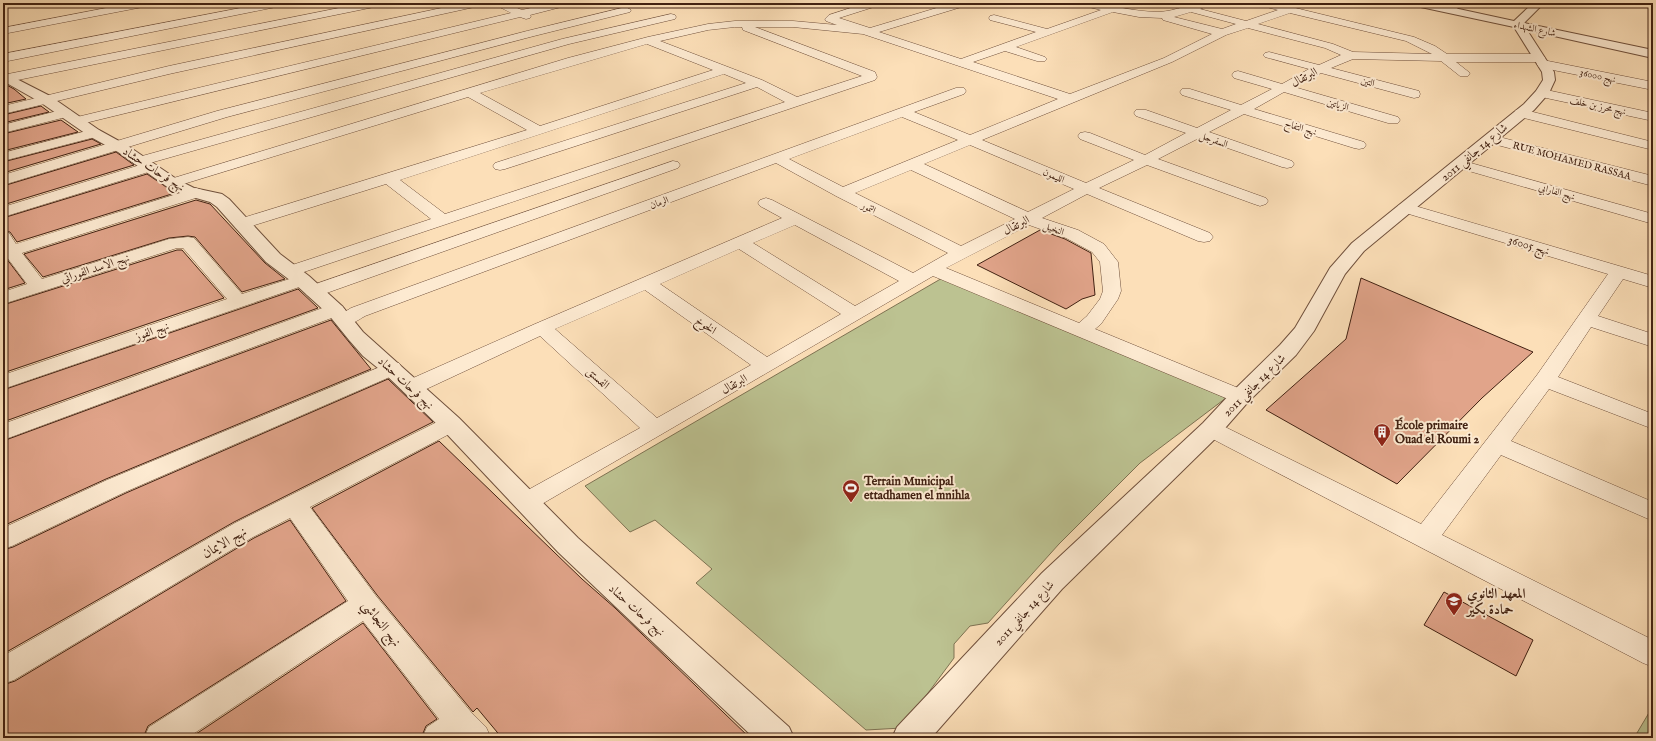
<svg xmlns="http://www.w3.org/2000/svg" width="1656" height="741" font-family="'IM FELL English',Amiri,serif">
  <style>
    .green { fill: #bcc291; stroke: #7e7252 }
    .building { fill: #e1a48a; stroke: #412112 }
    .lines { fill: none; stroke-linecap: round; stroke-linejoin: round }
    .minor-casing { stroke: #70503c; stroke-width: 1 }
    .tertiary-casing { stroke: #70503c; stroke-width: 2 }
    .minor { fill: #fdead1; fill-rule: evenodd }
    .tertiary { fill: #fdead1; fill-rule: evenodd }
    .labels { text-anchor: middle; stroke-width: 4; stroke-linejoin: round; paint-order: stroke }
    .far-street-label { font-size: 10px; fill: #412112; stroke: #fdead1 }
    .street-label { font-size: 12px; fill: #412112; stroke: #fdead1 }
    .poi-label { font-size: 12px; font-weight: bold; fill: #412112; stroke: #fdead1; text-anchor: start }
    .near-street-label { font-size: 14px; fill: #412112; stroke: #fdead1 }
    .near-poi-label { font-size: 14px; font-weight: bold; fill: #412112; stroke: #fdead1; text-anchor: start }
  </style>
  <rect width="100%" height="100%" fill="#fcdfb8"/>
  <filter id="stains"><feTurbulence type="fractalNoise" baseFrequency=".005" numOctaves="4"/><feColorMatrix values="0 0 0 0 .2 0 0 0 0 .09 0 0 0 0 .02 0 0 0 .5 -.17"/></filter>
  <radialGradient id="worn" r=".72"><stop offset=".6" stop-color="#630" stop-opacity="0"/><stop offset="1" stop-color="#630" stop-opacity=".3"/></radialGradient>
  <path class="green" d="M 944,277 L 1226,398 L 1140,463 L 1059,544 L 988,623 L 970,626 L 954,644 L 954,658 L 902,728 L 866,730 L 696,583 L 712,569 L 655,520 L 630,532 L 585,486 Z
    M 1653,706 L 1653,738 L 1634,738 Z"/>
  <path class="building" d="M 3,83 L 14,89 L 26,99 L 3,104 Z
    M 41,106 L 49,112 L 3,123 L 3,115 Z
    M 61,120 L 78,132 L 3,151 L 3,134 Z
    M 92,139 L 101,144 L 3,173 L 3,162 Z
    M 116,152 L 134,165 L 3,205 L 3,186 Z
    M 147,174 L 175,193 L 17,242 L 10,232 L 3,231 L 3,218 Z
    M 196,200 L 210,204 L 265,263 L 285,279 L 242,292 L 195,237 L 188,236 L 169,238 L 43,277 L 24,254 Z
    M 1040,230 L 1065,239 L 1091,253 L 1095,295 L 1082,299 L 1066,309 L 977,265 Z
    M 177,250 L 182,250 L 224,298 L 3,373 L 3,305 Z
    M 3,254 L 25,283 L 3,290 Z
    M 1361,278 L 1533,352 L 1482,398 L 1397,484 L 1266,410 L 1346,339 Z
    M 298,289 L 318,308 L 3,422 L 3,390 Z
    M 331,320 L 371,369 L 106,479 L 3,526 L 3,441 Z
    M 388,379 L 433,422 L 234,522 L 3,654 L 3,550 L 13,547 L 126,493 Z
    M 439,441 L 582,579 L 615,608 L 750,738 L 502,738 L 477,708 L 473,712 L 377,595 L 312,508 Z
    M 290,520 L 346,601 L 148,726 L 143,738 L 3,738 L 3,685 L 15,681 L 254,538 Z
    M 1444,592 L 1533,640 L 1516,676 L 1424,625 Z
    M 363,623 L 437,719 L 426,726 L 421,738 L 190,738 Z"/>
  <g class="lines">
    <g class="minor-casing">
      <path id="minor" d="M 132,3 L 153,3 L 148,6 L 3,34 L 3,28 Z
        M 266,3 L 286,3 L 281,6 L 3,62 L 3,54 Z
        M 364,3 L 384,3 L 379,6 L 8,82 L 3,80 L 4,75 L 8,74 Z
        M 465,3 L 484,3 L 479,6 L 169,74 L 3,114 L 3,106 L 169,66 Z
        M 492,3 L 505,3 L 522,10 L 552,3 L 570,3 L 569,5 L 530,15 L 531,16 L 530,18 L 526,19 L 520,17 L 77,125 L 72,124 L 70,121 L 72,118 L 77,117 L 511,13 Z
        M 866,3 L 881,3 L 880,5 L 839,18 L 870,28 L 953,3 L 969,3 L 968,5 L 879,32 L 961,59 L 1036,32 L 990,20 L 989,18 L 990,16 L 994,15 L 1047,29 L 1101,10 L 1081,5 L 1080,3 C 1107,3 1132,12 1159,12 C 1176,11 1191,3 1207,3 L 1207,6 L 1200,9 L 1246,21 L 1278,10 L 1259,5 L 1258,3 L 1275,3 L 1414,37 L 1435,46 L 1447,54 L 1539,54 L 1543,56 L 1545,58 L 1543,60 L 1653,82 L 1653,90 L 1543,68 L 1539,67 L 1537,64 L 1539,62 L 1456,62 L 1470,73 L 1468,76 L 1460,76 L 1441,61 L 1353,59 L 1331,68 L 1419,91 L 1420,94 L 1419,97 L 1414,98 L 1321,73 L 1294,87 L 1398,117 L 1400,120 L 1398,123 L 1388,123 L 1284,92 L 1254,109 L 1364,142 L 1366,145 L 1364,148 L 1359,149 L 1354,148 L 1244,114 L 1209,132 L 1292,161 L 1294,164 L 1292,167 L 1287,168 L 1282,167 L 1199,138 L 1158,159 L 1266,198 L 1268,201 L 1266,204 L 1260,206 L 1254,204 L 1147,165 L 1099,188 L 1210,233 L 1213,237 L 1210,241 L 1204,242 L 1198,241 L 1087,194 L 1042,218 L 1078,230 L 1104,244 L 1118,262 L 1121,291 L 1118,299 L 1101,324 L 1095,329 L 1248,392 L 1251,397 L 1248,402 L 1240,404 L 933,276 L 535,508 L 526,511 L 517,508 L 514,502 L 517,496 L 640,428 L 540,336 L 420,392 L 412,394 L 404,392 L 401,387 L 404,382 L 535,324 L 782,218 L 760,206 L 758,203 L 760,200 L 766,198 L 772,200 L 913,273 L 948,253 L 836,196 L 776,163 L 365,316 C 355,322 348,327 337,324 L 334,320 L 337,316 L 3,440 L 3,424 L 328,306 L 335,304 L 342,306 L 345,310 L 343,313 L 351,308 L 956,88 L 964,88 L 966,91 L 964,94 L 914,112 L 970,135 L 1058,99 L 863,34 L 793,27 L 755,27 L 875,72 L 877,77 L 875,80 L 292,276 L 286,275 L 283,271 L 286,267 L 431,219 L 386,184 L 242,229 L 236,228 L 234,224 L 236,220 L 527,130 L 468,97 L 177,186 L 172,188 L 167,186 L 164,183 L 167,180 L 568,58 L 648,37 L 708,24 L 735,21 L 793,21 L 837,25 L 826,21 L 825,19 L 829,15 ZM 1113,12 L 1139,17 L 1162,18 L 1163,20 L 1212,34 L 1164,58 L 1070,94 L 973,62 L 1005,51 L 1037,61 L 1045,61 L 1047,59 L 1045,57 L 1016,47 ZM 1191,12 L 1236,24 L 1222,29 L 1174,17 ZM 1290,13 L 1406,41 L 1432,54 L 1353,52 L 1333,44 L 1258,24 ZM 735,27 L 742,27 L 743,30 L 862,76 L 797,97 L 762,80 L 660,41 L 708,30 ZM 1248,28 L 1325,48 L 1341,55 L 1319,65 L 1269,52 L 1265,53 L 1263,55 L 1265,57 L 1309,69 L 1282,84 L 1238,71 L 1234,72 L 1232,75 L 1234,78 L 1272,89 L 1241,105 L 1190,89 L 1182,89 L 1180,92 L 1182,95 L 1231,110 L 1197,128 L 1146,110 L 1136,110 L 1134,113 L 1136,116 L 1186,133 L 1145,155 L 1090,133 L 1085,132 L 1080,133 L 1078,136 L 1080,139 L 1134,160 L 1086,183 L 982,140 L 1172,62 L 1226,35 ZM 647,44 L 713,70 L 540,126 L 480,93 ZM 724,74 L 746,83 L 495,163 L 493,166 L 495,169 L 500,170 L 505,169 L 757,87 L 785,102 L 445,214 L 400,180 ZM 902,117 L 958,140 L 843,187 L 789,159 ZM 970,145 L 1074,189 L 1028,212 L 924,164 ZM 911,170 L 1015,219 L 961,246 L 855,193 ZM 795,225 L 899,281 L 855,306 L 753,243 ZM 1029,225 L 1066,238 L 1092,252 L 1100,262 L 1103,291 L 1100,299 L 1087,316 L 1079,323 L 946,268 ZM 739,249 L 841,314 L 767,357 L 660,284 ZM 645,290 L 751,365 L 657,418 L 555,329 Z
        M 1452,3 L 1464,3 L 1453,12 L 1445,12 L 1444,10 Z
        M 626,7 L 631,10 L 630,12 L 534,36 L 227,117 L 3,185 L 3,175 L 217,111 L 527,31 Z
        M 671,14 L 675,15 L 676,17 L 675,19 L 569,44 L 150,163 L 155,164 L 157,167 L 155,170 L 3,217 L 3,207 L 140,165 L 135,164 L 133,161 L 135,158 L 562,39 Z
        M 1542,89 L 1653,113 L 1653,121 L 1537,96 L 1536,93 L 1537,90 Z
        M 65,109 L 70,110 L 72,113 L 70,116 L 3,133 L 3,125 Z
        M 1521,109 L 1653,142 L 1653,150 L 1516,116 L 1514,113 L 1516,110 Z
        M 94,129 L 99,130 L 101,133 L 99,136 L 3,161 L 3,153 Z
        M 1491,135 L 1653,176 L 1653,186 L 1486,142 L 1484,139 L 1486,136 Z
        M 1460,160 L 1653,214 L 1653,224 L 1455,167 L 1453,164 L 1455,161 Z
        M 673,161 L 678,162 L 680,165 L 678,168 L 321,295 L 314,297 L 307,295 L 305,291 L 307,287 Z
        M 196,188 L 202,190 L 204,193 L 202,196 L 22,253 L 42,279 L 169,239 L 188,237 L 194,238 L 242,294 L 302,275 L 308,276 L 311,280 L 308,284 L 3,389 L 3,375 L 227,299 L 183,248 L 177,248 L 3,304 L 3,292 L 27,284 L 3,252 L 3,232 L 9,233 L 16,244 Z
        M 1405,203 L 1653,276 L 1653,288 L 1623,279 L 1598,316 L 1653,334 L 1653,347 L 1591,327 L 1558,377 L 1653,414 L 1653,429 L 1549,389 L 1511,441 L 1653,502 L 1653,521 L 1501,455 L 1442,535 L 1653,640 L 1653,667 L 1643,663 L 1203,434 L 1200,429 L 1203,424 L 1211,421 L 1219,424 L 1421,524 L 1537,375 L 1608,274 L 1399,211 L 1397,208 L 1399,205 Z
        M 392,362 L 399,363 L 402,368 L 399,373 L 125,492 L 12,546 L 3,549 L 3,528 L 107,480 Z
        M 451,417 L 459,419 L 462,424 L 459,429 L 310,507 L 376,596 L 471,712 L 486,727 L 491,738 L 422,738 L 427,727 L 439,719 L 363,621 L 187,738 L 144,738 L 149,727 L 348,601 L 290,518 L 253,537 L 14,680 L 3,684 L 3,656 L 235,523 L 443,419 Z"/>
    </g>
    <g class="tertiary-casing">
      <path id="tertiary" d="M 1411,3 L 1431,3 L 1514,21 L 1533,3 L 1544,3 L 1524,23 L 1653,50 L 1653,58 L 1527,30 L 1554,72 L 1555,80 L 1549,93 L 1534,110 L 1364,251 L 1345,274 L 1314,331 L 1296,355 L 1248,402 L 1219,435 L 1062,589 L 931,738 L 892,738 L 897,727 L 1042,573 L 1203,423 L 1232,392 L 1280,345 L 1295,328 L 1330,268 L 1352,243 L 1524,104 L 1536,91 L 1543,80 L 1542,72 L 1514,27 L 1416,6 Z
        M 3,72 L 50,96 L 99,130 L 128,146 L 178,180 L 194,188 L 222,194 L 229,199 L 280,254 L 309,276 L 342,306 L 363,332 L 459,418 L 578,538 L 789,727 L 794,738 L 754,738 L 558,552 L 443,430 L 384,373 L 363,356 L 349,340 L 328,314 L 295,284 L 266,262 L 217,207 L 210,202 L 182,194 L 166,186 L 118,152 L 89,136 L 40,102 L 3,81 Z"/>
    </g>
    <use href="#minor" class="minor"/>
    <use href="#tertiary" class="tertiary"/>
  </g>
  <defs>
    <g id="building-pin" transform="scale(0.9)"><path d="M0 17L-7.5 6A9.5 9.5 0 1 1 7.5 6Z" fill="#8f2418" stroke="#fdead1"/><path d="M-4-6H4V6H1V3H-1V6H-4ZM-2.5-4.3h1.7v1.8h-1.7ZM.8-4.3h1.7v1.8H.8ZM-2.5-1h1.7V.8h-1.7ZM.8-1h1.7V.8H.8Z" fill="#fff"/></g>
    <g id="stadium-pin" transform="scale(0.9)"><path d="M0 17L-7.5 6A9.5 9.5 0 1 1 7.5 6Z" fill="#8f2418" stroke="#fdead1"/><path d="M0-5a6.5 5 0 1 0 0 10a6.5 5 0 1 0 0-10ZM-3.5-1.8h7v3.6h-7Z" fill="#fff"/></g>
    <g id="school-pin" transform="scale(0.9)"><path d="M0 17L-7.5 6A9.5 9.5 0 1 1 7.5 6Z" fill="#8f2418" stroke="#fdead1"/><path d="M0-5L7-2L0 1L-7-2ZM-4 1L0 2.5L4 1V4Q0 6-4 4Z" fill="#fff"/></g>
  </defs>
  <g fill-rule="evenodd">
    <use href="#building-pin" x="1382" y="432"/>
    <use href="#stadium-pin" x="851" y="488"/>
    <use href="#school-pin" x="1454" y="601"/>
  </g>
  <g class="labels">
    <g class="far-street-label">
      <text transform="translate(1535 28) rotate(12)" y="4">شارع الشهداء</text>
      <text transform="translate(1598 75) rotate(12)" y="4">نهج 36000</text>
      <text transform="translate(1368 81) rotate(15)" y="4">التين</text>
      <text transform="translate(1338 104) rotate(16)" y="4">الزياتين</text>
      <text transform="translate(1598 105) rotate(12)" y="4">نهج محرز بن خلف</text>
      <text transform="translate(1301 127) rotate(17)" y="4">نهج التفاح</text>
      <text transform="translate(1214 139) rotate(20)" y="4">السفرجل</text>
      <text transform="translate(1572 160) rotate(15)" y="4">RUE MOHAMED RASSAA</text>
      <text transform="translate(1054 175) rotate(23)" y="4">الليمون</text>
      <text transform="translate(1557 191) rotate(16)" y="4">نهج الفارابي</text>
      <text transform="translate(659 202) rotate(-20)" y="4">الرمان</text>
      <text transform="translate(869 207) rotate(27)" y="4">التمور</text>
      <text transform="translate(1054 228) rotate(20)" y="4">النخيل</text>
    </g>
    <g class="street-label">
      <text transform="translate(1304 77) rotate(-28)" y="4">البرتقال</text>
      <text transform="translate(1474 152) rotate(-40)" y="4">شارع 14 جانفي 2011</text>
      <text transform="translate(154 169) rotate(33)" y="4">نهج فرحات حشاد</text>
      <text transform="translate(1016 225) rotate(-27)" y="4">البرتقال</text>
      <text transform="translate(1529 245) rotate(17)" y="4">نهج 36005</text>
      <text transform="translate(95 268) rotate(-18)" y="4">نهج الاسد الفوراتي</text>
      <text transform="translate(706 325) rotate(35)" y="4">الخوخ</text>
      <text transform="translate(152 331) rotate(-19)" y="4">نهج الفوز</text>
      <text transform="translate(598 378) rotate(42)" y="4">الفستق</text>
      <text transform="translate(406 383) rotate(43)" y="4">نهج فرحات حشاد</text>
      <text transform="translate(734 384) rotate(-29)" y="4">البرتقال</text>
      <text transform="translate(1254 385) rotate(-45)" y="4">شارع 14 جانفي 2011</text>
      <text transform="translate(637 610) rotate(42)" y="4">نهج فرحات حشاد</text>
      <text transform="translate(1024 613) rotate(-48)" y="4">شارع 14 جانفي 2011</text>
    </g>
    <g class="poi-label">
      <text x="1395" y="429">École primaire<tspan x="1395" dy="14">Ouad el Roumi 2</tspan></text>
      <text x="864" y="485">Terrain Municipal<tspan x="864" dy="14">ettadhamen el mnihla</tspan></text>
    </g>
    <g class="near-street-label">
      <text transform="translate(224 542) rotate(-30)" y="5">نهج الايمان</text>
      <text transform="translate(382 623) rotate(52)" y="5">نهج النجاشي</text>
    </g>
    <g class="near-poi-label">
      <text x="1467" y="598">المعهد الثانوي<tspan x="1467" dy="16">حمادة بكير</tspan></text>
    </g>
  </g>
  <rect width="1656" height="741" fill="none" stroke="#fcdfb8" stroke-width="16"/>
  <rect x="4" y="4" width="1648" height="733" fill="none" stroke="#412112" stroke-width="2"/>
  <rect x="8" y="8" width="1640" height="725" fill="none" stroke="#412112"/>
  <rect width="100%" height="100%" filter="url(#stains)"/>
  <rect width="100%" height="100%" fill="url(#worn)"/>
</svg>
